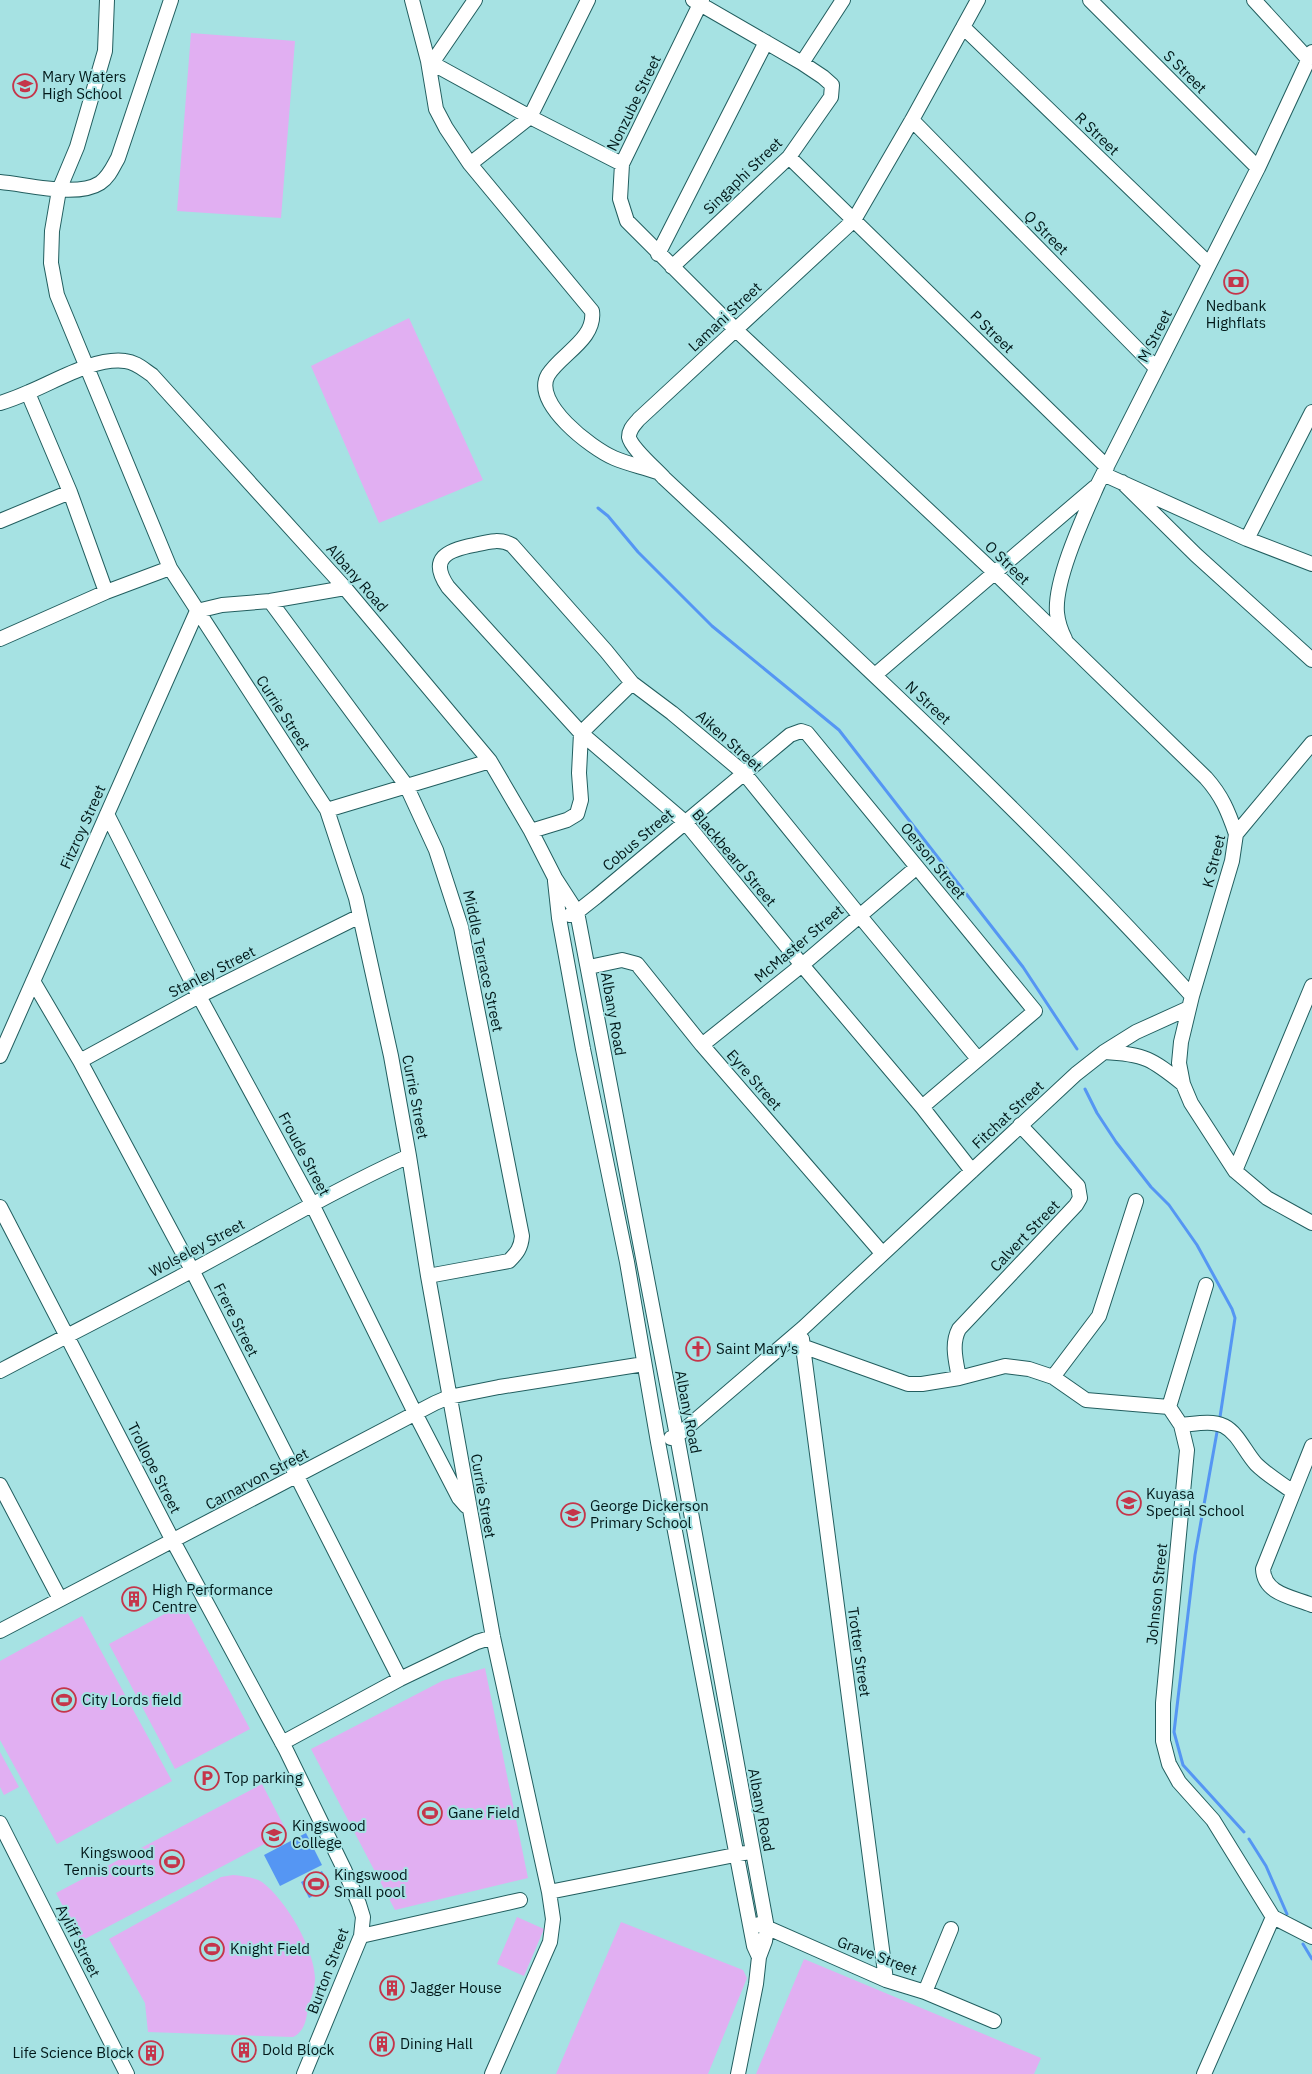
<svg xmlns="http://www.w3.org/2000/svg" width="1312" height="2074" font-family="'IBM Plex Sans',sans-serif">
  <style>
    .green { fill: #e1aff2 }
    .water { fill: #5596f3 }
    .lines { fill: none; stroke-linecap: round; stroke-linejoin: round }
    .stream { stroke: #5596f3; stroke-width: 3 }
    .minor-casing { stroke: #225e5f; stroke-width: 16 }
    .minor { stroke: #fff; stroke-width: 14 }
    .labels { text-anchor: middle; stroke-width: 4; stroke-linejoin: round; paint-order: stroke }
    .street-label { font-size: 15px; fill: #02191a; stroke: #a6e2e3 }
    .poi-label { font-size: 15px; fill: #02191a; stroke: #a6e2e3; text-anchor: start }
  </style>
  <rect width="100%" height="100%" fill="#a6e2e3"/>
  <path class="green" d="M 191,33 L 295,41 L 281,218 L 177,211 Z
    M 409,318 L 483,480 L 379,523 L 311,366 Z
    M 183,1604 L 250,1729 L 175,1769 L 109,1644 Z
    M 82,1616 L 172,1781 L 57,1844 L 0,1740 L 0,1661 Z
    M 485,1668 L 528,1878 L 395,1910 L 311,1749 L 442,1681 Z
    M 0,1752 L 19,1787 L 4,1795 L 0,1787 Z
    M 262,1784 L 287,1832 L 81,1941 L 56,1893 Z
    M 233,1875 C 242,1876 254,1877 262,1882 C 286,1900 314,1948 315,1978 C 315,1988 311,1999 308,2008 C 306,2020 305,2031 293,2037 L 148,2032 L 145,2003 L 109,1939 L 221,1877 Z
    M 517,1917 L 544,1929 L 524,1976 L 497,1964 Z
    M 621,1922 L 743,1970 L 747,1978 L 708,2074 L 556,2074 Z
    M 804,1959 L 1041,2058 L 1034,2074 L 756,2074 Z"/>
  <path class="water" d="M 306,1833 L 322,1865 L 280,1886 L 264,1855 Z
    M 322,1871 L 330,1887 L 309,1898 L 301,1882 Z"/>
  <g class="lines">
    <path class="stream" d="M 598,508 L 608,516 L 638,552 L 712,626 L 839,730 L 1023,967 L 1077,1049
      M 1085,1089 L 1097,1113 L 1116,1142 L 1151,1187 L 1169,1205 L 1197,1245 L 1232,1309 L 1235,1318 L 1220,1417
      M 1217,1432 L 1195,1555 L 1174,1732 L 1183,1765 L 1244,1832
      M 1249,1839 L 1266,1866 L 1287,1914
      M 1303,1944 L 1312,1959"/>
    <g class="minor-casing">
      <path id="minor" d="M 107,0 L 105,51 L 77,147 L 59,190 L 52,231 L 51,263 L 57,295 L 170,568 L 327,810 L 356,898 L 391,1056 L 409,1156 L 428,1276 L 493,1637 L 549,1892 L 553,1919 L 550,1942 L 492,2074
        M 412,0 L 428,61 L 436,109 L 446,128 L 470,164
        M 588,0 L 530,117 L 470,164 L 592,311 C 596,339 561,354 548,375 C 532,403 591,448 614,458 C 628,464 643,467 657,472
        M 702,0 L 622,164 L 620,199 L 627,221 L 736,330 L 994,572 L 1206,778 C 1222,796 1228,811 1236,834
        M 978,0 L 912,120 L 854,220 L 639,419 C 634,425 629,429 629,437 C 631,448 656,469 664,478 C 844,646 1026,813 1192,996
        M 1090,0 L 1258,168
        M 1254,0 L 1308,59
        M 963,27 L 1209,264
        M 428,61 L 530,117 L 622,164
        M 432,63 L 475,0
        M 802,63 L 843,0
        M 912,120 L 1156,368
        M 789,157 L 1107,467
        M 0,182 C 26,184 77,198 100,183 C 109,177 113,167 118,158 L 171,0
        M 658,254 L 766,42
        M 672,267 L 789,157 L 831,97 L 832,85 L 823,77 L 802,63 L 693,0
        M 28,393 L 70,492 L 106,592
        M 0,403 C 10,400 20,396 29,392 C 56,381 95,357 125,361 C 136,362 143,369 152,375 L 345,588 L 490,761 L 531,831 L 555,878 L 577,912 L 677,1436 L 767,1928 L 765,1941 L 759,1957 L 756,1984 L 738,2074
        M 1103,474 L 1247,539 L 1312,564
        M 1122,482 L 1196,555 L 1312,660
        M 0,521 L 70,492
        M 1247,539 L 1312,412
        M 270,601 L 406,785 L 436,850 L 461,927 L 522,1236 C 521,1248 517,1253 509,1261 L 428,1276
        M 0,639 L 106,592 L 170,568
        M 1065,639 C 1061,631 1058,623 1057,613 C 1054,580 1084,516 1098,484 L 1258,168 L 1312,52
        M 875,675 L 1095,487
        M 1312,743 L 1236,834 L 1232,861 L 1192,996 L 1181,1042 L 1179,1063 L 1183,1084 L 1191,1103 L 1235,1171 L 1267,1198 L 1312,1223
        M 327,810 L 490,761
        M 107,814 L 199,996 L 312,1204 L 415,1413 L 459,1498 L 466,1506
        M 531,831 L 567,820 L 577,814 L 581,800 L 579,773 L 581,733 L 632,683
        M 555,881 L 559,918 L 583,1049 L 627,1262 L 658,1442 L 754,1946 L 759,1957
        M 570,915 L 577,912 L 596,897 L 790,735 L 801,731 L 807,733 L 1035,1011 L 922,1107
        M 589,967 L 622,960 L 637,964 L 702,1045 L 882,1253
        M 33,981 L 80,1061 L 192,1270 L 400,1679
        M 702,1045 L 802,965 L 917,867
        M 1104,1052 C 1145,1054 1152,1059 1183,1084
        M 0,1056 L 197,611 L 222,605 L 270,601 L 345,588
        M 80,1061 L 199,996 L 360,916
        M 972,1171 L 922,1107 L 802,965 L 685,822 L 581,733 L 448,587 C 428,558 448,550 474,545 C 487,542 500,538 512,545 L 606,651 L 632,683 L 672,713 L 744,773 L 859,915 L 978,1059
        M 1235,1171 L 1312,986
        M 0,1207 L 173,1541 L 286,1750 L 344,1869 L 359,1904 L 363,1917 L 361,1936 L 304,2074
        M 802,1339 L 886,1980
        M 802,1346 L 908,1384 L 922,1384 L 959,1378 L 1005,1366 L 1029,1369 L 1053,1377 L 1086,1400 L 1169,1407 L 1181,1425 L 1187,1450 L 1163,1703 L 1163,1741 L 1169,1764 L 1179,1782 L 1213,1820 L 1273,1917 L 1312,1937
        M 0,1371 C 64,1337 128,1305 191,1271 C 264,1232 334,1190 409,1156
        M 1053,1377 L 1099,1316 L 1136,1201
        M 959,1378 C 956,1361 951,1344 959,1329 L 1076,1205 L 1080,1198 L 1078,1186 L 1020,1125
        M 1169,1407 L 1206,1285
        M 1181,1425 C 1195,1424 1211,1420 1224,1426 C 1238,1433 1245,1452 1256,1464 C 1267,1475 1281,1483 1293,1492
        M 671,1438 L 677,1436 L 803,1328 L 1076,1074 L 1104,1052 L 1136,1032 L 1189,1008
        M 1312,1446 L 1263,1569 C 1264,1594 1292,1597 1312,1605
        M 0,1485 L 60,1599
        M 0,1631 L 435,1403 L 449,1397 L 499,1387 L 644,1364
        M 282,1743 L 400,1679 L 477,1642 L 493,1637
        M 0,1823 L 127,2074
        M 549,1892 L 745,1853
        M 759,1924 L 886,1980 L 925,1992 L 994,2021
        M 361,1936 L 520,1900
        M 925,1992 L 951,1929
        M 1204,2074 L 1273,1917"/>
    </g>
    <use href="#minor" class="minor"/>
  </g>
  <defs>
    <g id="school-ring" transform="scale(1.25)"><circle r="9.5" fill="#a6e2e3" stroke="#c5354a" stroke-width="1.5"/><path d="M0-5L7-2L0 1L-7-2ZM-4 1L0 2.5L4 1V4Q0 6-4 4Z" fill="#c5354a"/></g>
    <g id="bank-ring" transform="scale(1.25)"><circle r="9.5" fill="#a6e2e3" stroke="#c5354a" stroke-width="1.5"/><path d="M-6-4H6V4H-6ZM0-2.3a2.3 2.3 0 1 0 0 4.6a2.3 2.3 0 1 0 0-4.6Z" fill="#c5354a"/></g>
    <g id="church-ring" transform="scale(1.25)"><circle r="9.5" fill="#a6e2e3" stroke="#c5354a" stroke-width="1.5"/><path d="M-1.2-6h2.4v3.5h3.3v2.4h-3.3V6h-2.4V-.1h-3.3v-2.4h3.3Z" fill="#c5354a"/></g>
    <g id="building-ring" transform="scale(1.25)"><circle r="9.5" fill="#a6e2e3" stroke="#c5354a" stroke-width="1.5"/><path d="M-4-6H4V6H1V3H-1V6H-4ZM-2.5-4.3h1.7v1.8h-1.7ZM.8-4.3h1.7v1.8H.8ZM-2.5-1h1.7V.8h-1.7ZM.8-1h1.7V.8H.8Z" fill="#c5354a"/></g>
    <g id="stadium-ring" transform="scale(1.25)"><circle r="9.5" fill="#a6e2e3" stroke="#c5354a" stroke-width="1.5"/><path d="M0-5a6.5 5 0 1 0 0 10a6.5 5 0 1 0 0-10ZM-3.5-1.8h7v3.6h-7Z" fill="#c5354a"/></g>
    <g id="parking-ring" transform="scale(1.25)"><circle r="9.5" fill="#a6e2e3" stroke="#c5354a" stroke-width="1.5"/><path d="M-3.5-5.5H1a3.5 3.5 0 0 1 0 7H-1V5.5H-3.5ZM-1-3.4V-.6H.8a1.4 1.4 0 0 0 0-2.8Z" fill="#c5354a"/></g>
  </defs>
  <g fill-rule="evenodd">
    <use href="#school-ring" x="25" y="86"/>
    <use href="#bank-ring" x="1236" y="282"/>
    <use href="#church-ring" x="698" y="1349"/>
    <use href="#school-ring" x="1129" y="1503"/>
    <use href="#school-ring" x="573" y="1515"/>
    <use href="#building-ring" x="134" y="1599"/>
    <use href="#stadium-ring" x="64" y="1700"/>
    <use href="#parking-ring" x="207" y="1778"/>
    <use href="#stadium-ring" x="430" y="1813"/>
    <use href="#school-ring" x="274" y="1835"/>
    <use href="#stadium-ring" x="172" y="1862"/>
    <use href="#stadium-ring" x="316" y="1884"/>
    <use href="#stadium-ring" x="212" y="1949"/>
    <use href="#building-ring" x="392" y="1988"/>
    <use href="#building-ring" x="382" y="2044"/>
    <use href="#building-ring" x="244" y="2050"/>
    <use href="#building-ring" x="151" y="2053"/>
  </g>
  <g class="labels">
    <g class="street-label">
      <text transform="translate(1185 72) rotate(45)" y="5">S Street</text>
      <text transform="translate(634 103) rotate(-64)" y="5">Nonzube Street</text>
      <text transform="translate(1097 134) rotate(44)" y="5">R Street</text>
      <text transform="translate(743 176) rotate(-44)" y="5">Singaphi Street</text>
      <text transform="translate(1046 233) rotate(45)" y="5">Q Street</text>
      <text transform="translate(725 317) rotate(-43)" y="5">Lamani Street</text>
      <text transform="translate(992 332) rotate(44)" y="5">P Street</text>
      <text transform="translate(1155 336) rotate(-63)" y="5">M Street</text>
      <text transform="translate(1007 563) rotate(44)" y="5">O Street</text>
      <text transform="translate(357 578) rotate(49)" y="5">Albany Road</text>
      <text transform="translate(928 703) rotate(43)" y="5">N Street</text>
      <text transform="translate(283 713) rotate(57)" y="5">Currie Street</text>
      <text transform="translate(729 741) rotate(42)" y="5">Aiken Street</text>
      <text transform="translate(83 827) rotate(-66)" y="5">Fitzroy Street</text>
      <text transform="translate(638 840) rotate(-40)" y="5">Cobus Street</text>
      <text transform="translate(734 858) rotate(50)" y="5">Blackbeard Street</text>
      <text transform="translate(933 861) rotate(51)" y="5">Oerson Street</text>
      <text transform="translate(1214 861) rotate(-76)" y="5">K Street</text>
      <text transform="translate(799 944) rotate(-40)" y="5">McMaster Street</text>
      <text transform="translate(483 961) rotate(78)" y="5">Middle Terrace Street</text>
      <text transform="translate(212 972) rotate(-27)" y="5">Stanley Street</text>
      <text transform="translate(613 1014) rotate(80)" y="5">Albany Road</text>
      <text transform="translate(754 1080) rotate(49)" y="5">Eyre Street</text>
      <text transform="translate(415 1097) rotate(79)" y="5">Currie Street</text>
      <text transform="translate(1008 1115) rotate(-43)" y="5">Fitchat Street</text>
      <text transform="translate(304 1154) rotate(62)" y="5">Froude Street</text>
      <text transform="translate(1025 1236) rotate(-46)" y="5">Calvert Street</text>
      <text transform="translate(197 1248) rotate(-28)" y="5">Wolseley Street</text>
      <text transform="translate(236 1320) rotate(63)" y="5">Frere Street</text>
      <text transform="translate(688 1412) rotate(79)" y="5">Albany Road</text>
      <text transform="translate(154 1468) rotate(63)" y="5">Trollope Street</text>
      <text transform="translate(257 1479) rotate(-28)" y="5">Carnarvon Street</text>
      <text transform="translate(483 1496) rotate(80)" y="5">Currie Street</text>
      <text transform="translate(1157 1594) rotate(-84)" y="5">Johnson Street</text>
      <text transform="translate(859 1652) rotate(82)" y="5">Trotter Street</text>
      <text transform="translate(761 1810) rotate(79)" y="5">Albany Road</text>
      <text transform="translate(78 1941) rotate(63)" y="5">Ayliff Street</text>
      <text transform="translate(877 1956) rotate(21)" y="5">Grave Street</text>
      <text transform="translate(328 1971) rotate(-69)" y="5">Burton Street</text>
    </g>
    <g class="poi-label">
      <text x="42" y="82">Mary Waters<tspan x="42" dy="17">High School</tspan></text>
      <text x="1236" y="311" text-anchor="middle">Nedbank<tspan x="1236" dy="17">Highflats</tspan></text>
      <text x="716" y="1354">Saint Mary's</text>
      <text x="1146" y="1499">Kuyasa<tspan x="1146" dy="17">Special School</tspan></text>
      <text x="590" y="1511">George Dickerson<tspan x="590" dy="17">Primary School</tspan></text>
      <text x="152" y="1595">High Performance<tspan x="152" dy="17">Centre</tspan></text>
      <text x="82" y="1705">City Lords field</text>
      <text x="224" y="1783">Top parking</text>
      <text x="448" y="1818">Gane Field</text>
      <text x="292" y="1831">Kingswood<tspan x="292" dy="17">College</tspan></text>
      <text x="154" y="1858" text-anchor="end">Kingswood<tspan x="154" dy="17">Tennis courts</tspan></text>
      <text x="334" y="1880">Kingswood<tspan x="334" dy="17">Small pool</tspan></text>
      <text x="230" y="1954">Knight Field</text>
      <text x="410" y="1993">Jagger House</text>
      <text x="400" y="2049">Dining Hall</text>
      <text x="262" y="2055">Dold Block</text>
      <text x="134" y="2058" text-anchor="end">Life Science Block</text>
    </g>
  </g>
</svg>
